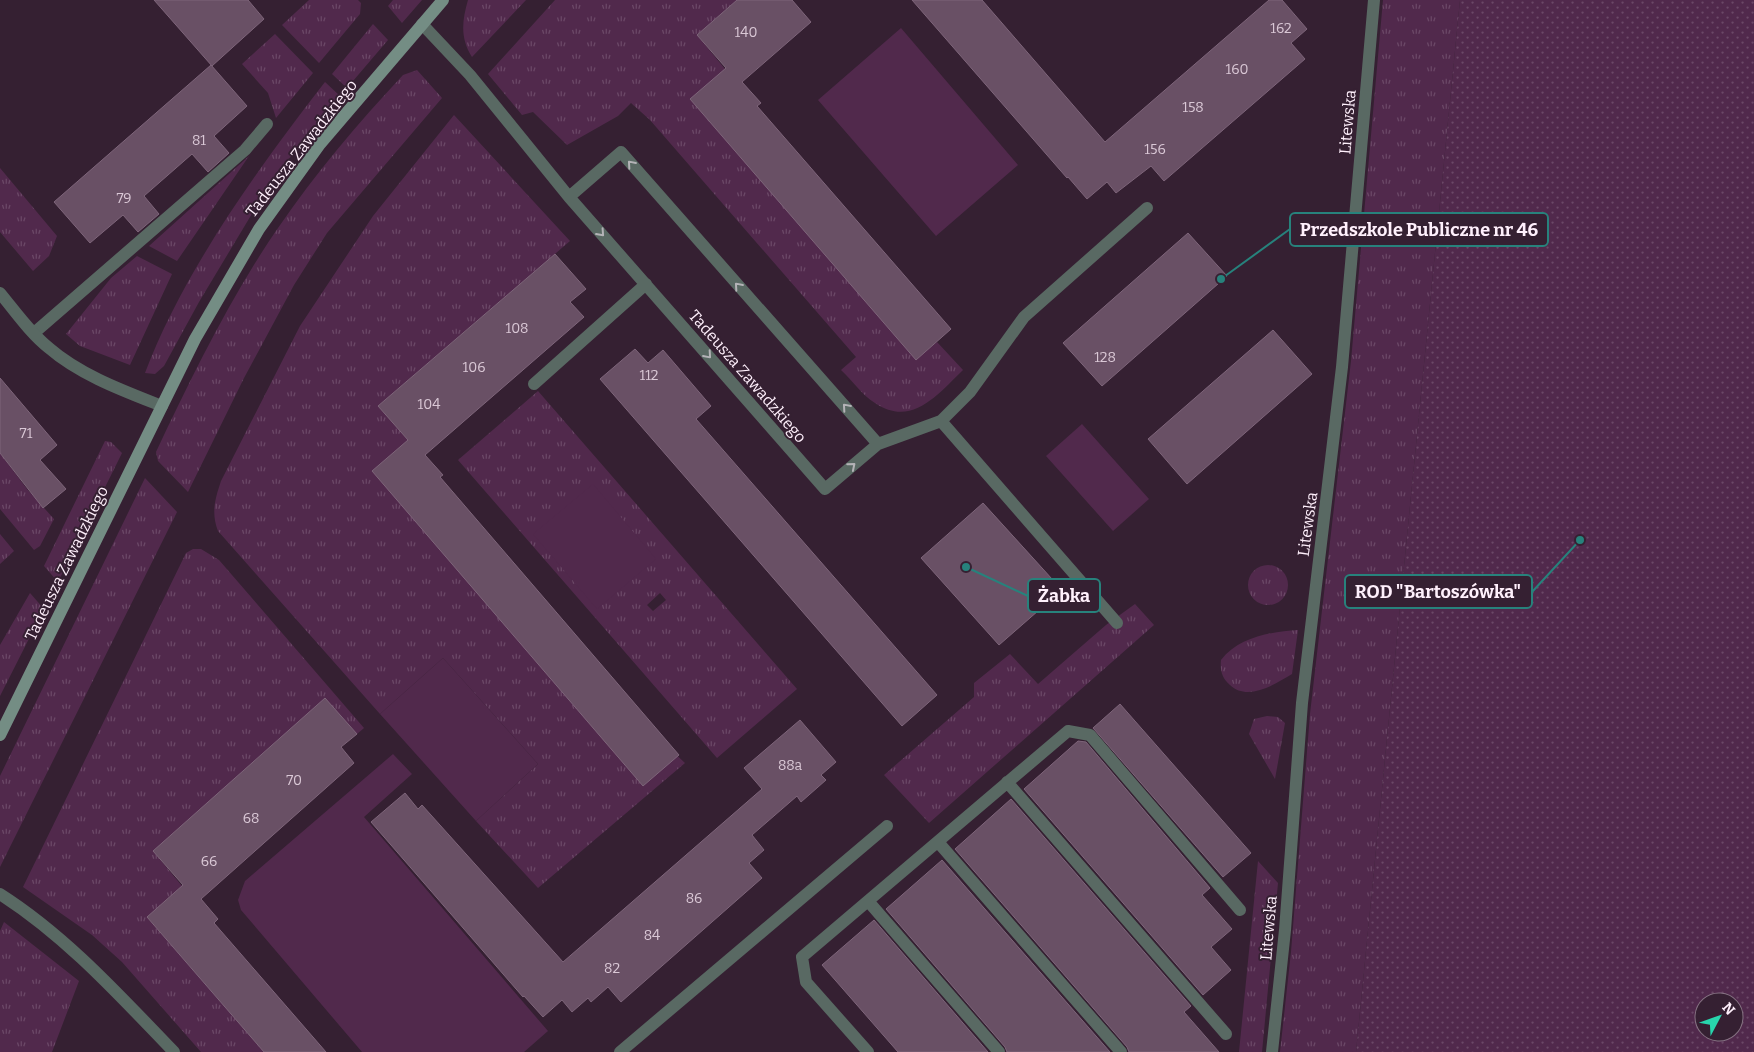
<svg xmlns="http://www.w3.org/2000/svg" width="1754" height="1052" font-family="Bitter,serif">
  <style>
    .grass { fill: url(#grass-tufts); fill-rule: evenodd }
    .park { fill: #51294c }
    .garden { fill: url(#garden-dots); fill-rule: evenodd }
    .building { fill: #695065; stroke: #7e657a }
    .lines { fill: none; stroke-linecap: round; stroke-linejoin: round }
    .lane { stroke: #596963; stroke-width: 12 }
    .street { stroke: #596963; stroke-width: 12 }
    .secondary { stroke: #748d84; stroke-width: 12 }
    .oneway { stroke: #b4b3b7 }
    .labels { text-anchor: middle; stroke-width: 4; stroke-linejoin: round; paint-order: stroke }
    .number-label { font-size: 14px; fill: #dac8d6 }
    .street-label { font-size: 16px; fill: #fff0fc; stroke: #352032 }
    .leader { fill: none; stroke: #27827c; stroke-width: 2 }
    .callout-dot { fill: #27827c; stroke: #352032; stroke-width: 2 }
    .callout { fill: #352032; stroke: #27827c; stroke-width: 2 }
    .callout-label { font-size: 18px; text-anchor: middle; font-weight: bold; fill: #fff0fc }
  </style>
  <defs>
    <pattern id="grass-tufts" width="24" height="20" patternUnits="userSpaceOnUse" patternTransform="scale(1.25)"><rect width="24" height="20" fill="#51294c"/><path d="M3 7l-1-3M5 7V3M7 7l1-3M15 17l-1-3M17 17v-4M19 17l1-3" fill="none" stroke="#6b4867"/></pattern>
    <pattern id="garden-dots" width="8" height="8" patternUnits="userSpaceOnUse" patternTransform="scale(1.25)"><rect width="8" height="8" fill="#51294c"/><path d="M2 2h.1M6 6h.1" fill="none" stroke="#6b4867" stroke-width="1.8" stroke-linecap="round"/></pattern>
  </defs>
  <rect width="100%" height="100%" fill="#352032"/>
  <path class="grass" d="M 309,0 L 358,0 L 361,3 L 360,14 L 319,63 L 282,25 Z
    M 393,0 L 422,0 L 402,23 L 388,6 Z
    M 468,0 L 526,0 L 472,57 C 460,38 462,21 468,0 Z
    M 555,0 L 737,0 L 697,35 L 725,69 L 916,359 L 937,342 L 963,370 C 938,394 912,428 875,403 C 862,395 852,380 841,370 L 856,357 L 650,120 L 631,103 L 618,116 L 567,145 L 533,112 L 522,115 L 488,74 Z
    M 1383,0 L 1460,0 L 1356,1052 L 1280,1052 L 1291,952 L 1310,714 L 1351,361 Z
    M 373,24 L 388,40 L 347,88 L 332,74 Z
    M 275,34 L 313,73 L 276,118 L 268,93 L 242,64 Z
    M 417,70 L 442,98 L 327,233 L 294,285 L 244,378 L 188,492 L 158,461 L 156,452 C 191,378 231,296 278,228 C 315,174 358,123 403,75 Z
    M 325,82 L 340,96 L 274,177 L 199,302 L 164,366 L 155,374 L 145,373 C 183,272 259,167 325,82 Z
    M 454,115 L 570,241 L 378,406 L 408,440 L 373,471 L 685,763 L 538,888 L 476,821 L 538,764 L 443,658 L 380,714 L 218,531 C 211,513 215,499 221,481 L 300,326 L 373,216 Z
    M 249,156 L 177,261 L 149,246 Z
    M 0,168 L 57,236 L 49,256 L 33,271 L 0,232 Z
    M 137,256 L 172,274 L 130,365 L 80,346 L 66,334 L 111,278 Z
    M 538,391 L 797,689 L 717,758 L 458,460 ZM 660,593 L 666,600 L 653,611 L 647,605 Z
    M 105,441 L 111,442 L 122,453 L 58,582 L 44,566 Z
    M 0,453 L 27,489 L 54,519 L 40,546 L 34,550 L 0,509 Z
    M 145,478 L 177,512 L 0,867 L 0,776 Z
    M 0,534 L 14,551 L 0,564 Z
    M 193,549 L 201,549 L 219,560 L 364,728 L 357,734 L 325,699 L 153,851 L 182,886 L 147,917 L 264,1052 L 201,1052 L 122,962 L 92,935 L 23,887 L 186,553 Z
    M1248 585a20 20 0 1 1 40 0a20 20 0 1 1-40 0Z
    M 30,593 L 44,609 L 0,696 L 0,645 Z
    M 1135,604 L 1154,625 L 929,823 L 884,775 L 974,697 L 974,683 L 1010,654 L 1038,684 L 1106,625 Z
    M 1298,630 L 1292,674 C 1275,684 1248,702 1230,685 C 1222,678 1220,671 1221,660 C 1239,637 1270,632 1298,630 Z
    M 1267,716 L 1278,717 L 1285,723 L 1275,779 L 1249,734 L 1254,719 Z
    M 1258,861 L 1278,883 L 1262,1052 L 1239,1052 Z
    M 4,922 L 79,981 L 52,1052 L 0,1052 L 0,931 Z"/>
  <path class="park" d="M 901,28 L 1018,165 L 936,236 L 818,100 Z
    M 1082,424 L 1149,499 L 1113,531 L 1046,456 Z
    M 593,484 L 656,559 L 597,609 L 533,534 Z
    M 443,658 L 538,764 L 476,821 L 380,714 Z
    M 393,754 L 412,774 L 364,817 L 548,1031 L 524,1052 L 362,1052 L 241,910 L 238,900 L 245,881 Z"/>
  <path class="garden" d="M 1460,0 L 1754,0 L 1754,1052 L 1356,1052 ZM 1704,1002 L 1734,1002 L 1734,1032 L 1704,1032 Z"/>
  <path class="building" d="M 154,0 L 248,0 L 264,19 L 212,66 Z
    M 737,0 L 792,0 L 811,22 L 742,82 L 761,103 L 757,106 L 951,329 L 916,360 L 690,99 L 726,68 L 697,35 Z
    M 912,0 L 982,0 L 1105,142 L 1269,0 L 1282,0 L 1307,29 L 1291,43 L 1305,59 L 1164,181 L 1151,166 L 1116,193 L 1107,182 L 1087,199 L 1068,177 L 1067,178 Z
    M 211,65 L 247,106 L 214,136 L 229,153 L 208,172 L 192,154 L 144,196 L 159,214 L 138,232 L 123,215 L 90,243 L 54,202 Z
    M 1188,233 L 1227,276 L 1102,386 L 1063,343 Z
    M 555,254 L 586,289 L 570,302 L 584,317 L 425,455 L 443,475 L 440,477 L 679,755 L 643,786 L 372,471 L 408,440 L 378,406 Z
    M 1273,330 L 1312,374 L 1187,484 L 1148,439 Z
    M 635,349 L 648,363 L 663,350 L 711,406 L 696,419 L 937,695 L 902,726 L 600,379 Z
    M 0,378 L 57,445 L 40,460 L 66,489 L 43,508 L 0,453 Z
    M 983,503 L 1062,590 L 999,645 L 921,558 Z
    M 325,698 L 357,734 L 341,747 L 354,763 L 201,899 L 218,919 L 214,923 L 326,1052 L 264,1052 L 147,917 L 183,885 L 153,851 Z
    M 1120,704 L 1251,853 L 1223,877 L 1093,728 Z
    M 800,720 L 836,762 L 821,775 L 826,780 L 801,802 L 797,796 L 752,835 L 764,850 L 749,863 L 762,878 L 621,1002 L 608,987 L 591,1002 L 588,998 L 572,1012 L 562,1000 L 543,1017 L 524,996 L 523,997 L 371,822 L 405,793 L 418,809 L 422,805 L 563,962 L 762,789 L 744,768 Z
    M 1078,741 L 1086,742 L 1210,888 L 1202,895 L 1232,929 L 1211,947 L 1231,970 L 1203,995 L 1024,789 Z
    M 1011,799 L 1191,1006 L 1184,1012 L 1219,1052 L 1129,1052 L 1127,1047 L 955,849 Z
    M 942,860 L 1110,1052 L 1007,1052 L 1005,1047 L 886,909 Z
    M 874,920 L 988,1052 L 898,1052 L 822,965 Z"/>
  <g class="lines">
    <path class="lane" d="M 34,333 L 245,150 L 267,124
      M 1007,782 L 1226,1034
      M 938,842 L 1121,1052
      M 868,901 L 999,1052
      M 868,1052 L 806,982 L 802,957 L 1068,731 L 1090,735 L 1240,910"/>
    <path class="street" d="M 422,24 L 470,75 L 569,197 L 825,489 L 878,444 L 941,421 L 970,392 L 1024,317 L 1147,208
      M 569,197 L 621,152 L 878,444
      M 0,293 C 15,311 30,333 49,348 C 80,375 124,391 162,406
      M 534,384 L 646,284
      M 941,421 L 1117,623
      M 0,894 C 66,936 120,996 174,1052
      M 620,1052 L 887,826
      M 1272,1052 L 1285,930 L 1302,703 L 1342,367 L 1374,0"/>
    <path class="secondary" d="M 0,735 L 195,339 L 259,229 L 320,144 L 443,0"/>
  </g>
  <defs><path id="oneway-chevron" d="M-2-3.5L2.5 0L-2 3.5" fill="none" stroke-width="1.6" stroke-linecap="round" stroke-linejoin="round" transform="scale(1.25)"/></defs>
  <g class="oneway">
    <use href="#oneway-chevron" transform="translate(631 164) rotate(-131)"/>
    <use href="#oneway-chevron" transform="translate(601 233) rotate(48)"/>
    <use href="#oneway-chevron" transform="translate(738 286) rotate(-131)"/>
    <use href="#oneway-chevron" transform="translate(708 355) rotate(49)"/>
    <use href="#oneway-chevron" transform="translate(846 407) rotate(-131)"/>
    <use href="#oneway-chevron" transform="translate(852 466) rotate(-40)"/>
  </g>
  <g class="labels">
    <g class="number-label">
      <text x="1281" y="33">162</text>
      <text x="746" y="37">140</text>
      <text x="1237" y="74">160</text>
      <text x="1193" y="112">158</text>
      <text x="199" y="145">81</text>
      <text x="1155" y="154">156</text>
      <text x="124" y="203">79</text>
      <text x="517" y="333">108</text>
      <text x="1105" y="362">128</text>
      <text x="474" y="372">106</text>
      <text x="649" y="380">112</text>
      <text x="429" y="409">104</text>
      <text x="26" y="438">71</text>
      <text x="790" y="770">88a</text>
      <text x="294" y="785">70</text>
      <text x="251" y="823">68</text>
      <text x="209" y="866">66</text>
      <text x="694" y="903">86</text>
      <text x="652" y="940">84</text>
      <text x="612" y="973">82</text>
    </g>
    <g class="street-label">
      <text transform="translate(1347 122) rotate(-85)" y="6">Litewska</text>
      <text transform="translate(301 148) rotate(-52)" y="6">Tadeusza Zawadzkiego</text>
      <text transform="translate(748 376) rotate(49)" y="6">Tadeusza Zawadzkiego</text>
      <text transform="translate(1307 524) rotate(-82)" y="6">Litewska</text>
      <text transform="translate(66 563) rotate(-64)" y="6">Tadeusza Zawadzkiego</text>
      <text transform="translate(1268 928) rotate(-85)" y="6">Litewska</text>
    </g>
  </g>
  <path class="leader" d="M1221 279L1290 229M1580 540L1532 592M966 567L1028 596"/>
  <g class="callout-dot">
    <circle cx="1221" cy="279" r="5"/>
    <circle cx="1580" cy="540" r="5"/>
    <circle cx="966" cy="567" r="5"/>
  </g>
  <g class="callout">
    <rect x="1290" y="213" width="258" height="33" rx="5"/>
    <rect x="1345" y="575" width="187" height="33" rx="5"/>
    <rect x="1028" y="579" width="72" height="33" rx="5"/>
  </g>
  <g class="callout-label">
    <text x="1419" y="236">Przedszkole Publiczne nr 46</text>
    <text x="1438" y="598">ROD "Bartoszówka"</text>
    <text x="1064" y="602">Żabka</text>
  </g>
  <g transform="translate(1719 1017) rotate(49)"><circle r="24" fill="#352032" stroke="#867383"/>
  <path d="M0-4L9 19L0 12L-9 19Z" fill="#28d5ad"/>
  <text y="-8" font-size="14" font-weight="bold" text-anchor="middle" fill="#fff0fc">N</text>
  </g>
</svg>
